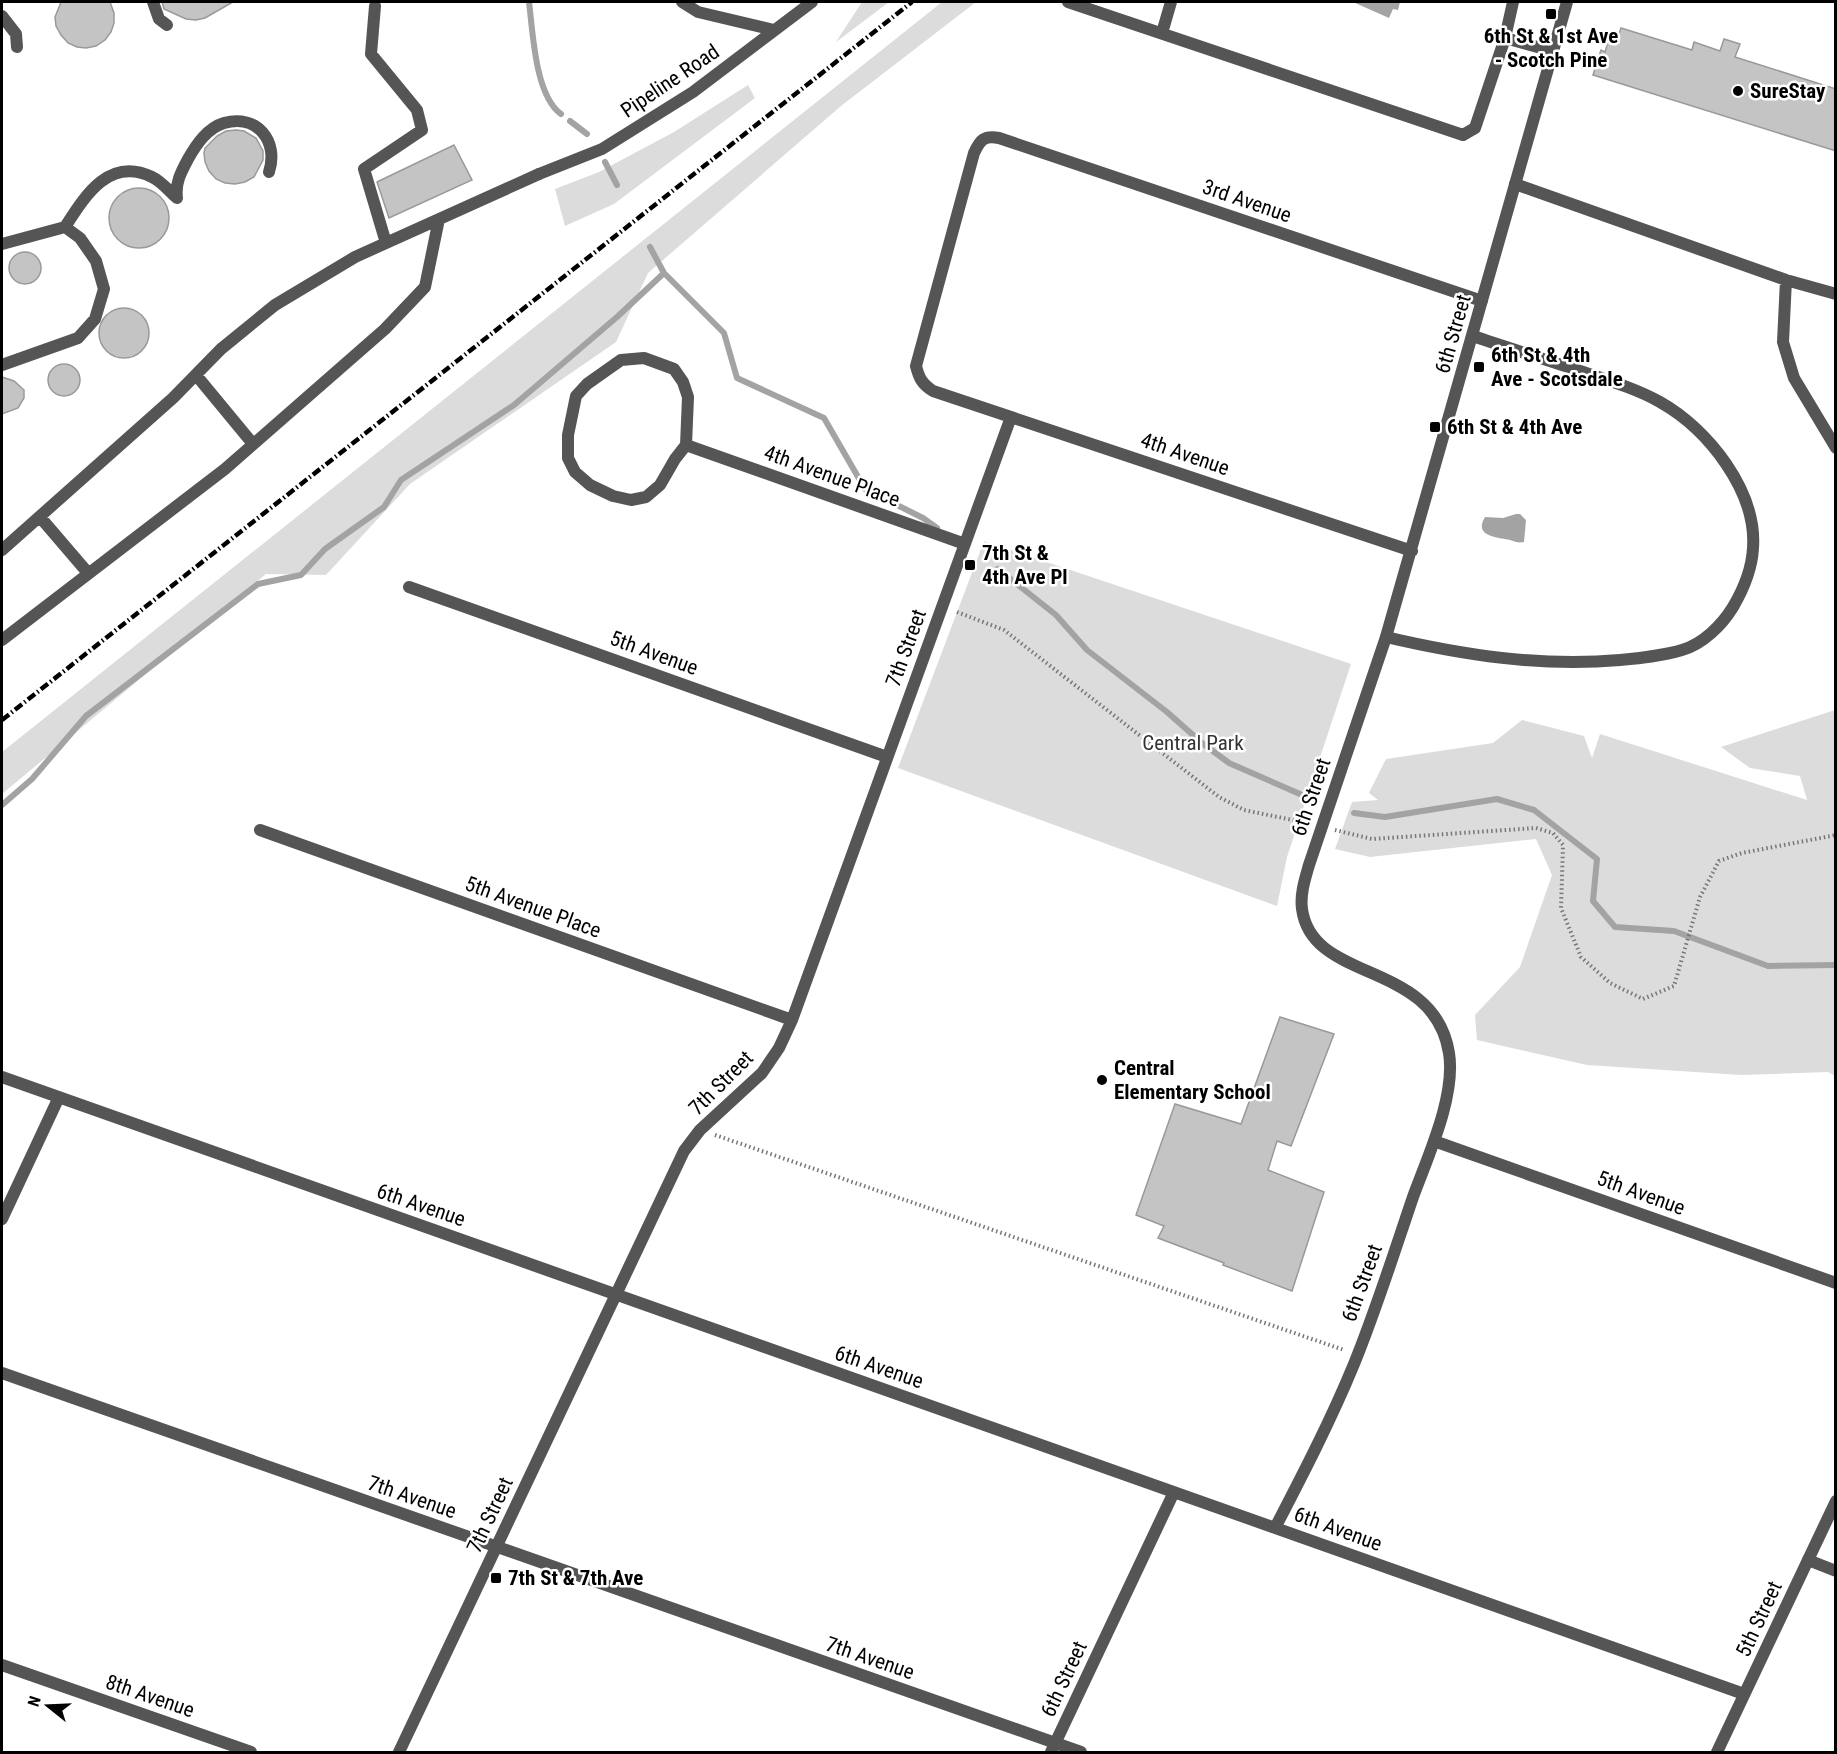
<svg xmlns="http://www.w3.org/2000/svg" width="1837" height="1754" font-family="'Roboto Condensed',sans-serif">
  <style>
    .green { fill: #dcdcdc }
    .water { fill: #a3a3a3 }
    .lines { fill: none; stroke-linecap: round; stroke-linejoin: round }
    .stream { stroke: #a3a3a3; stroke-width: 6 }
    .building { fill: #c4c4c4; stroke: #999; stroke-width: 1.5 }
    .path { stroke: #777; stroke-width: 4; stroke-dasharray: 1.5 3; stroke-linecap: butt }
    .service { stroke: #555; stroke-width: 12 }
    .minor { stroke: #555; stroke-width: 12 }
    .tertiary { stroke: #555; stroke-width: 12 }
    .rail { stroke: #000; stroke-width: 4.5; stroke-dasharray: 9 3 1.5 3; stroke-linecap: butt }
    .poi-dot { fill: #000; stroke: #fff; stroke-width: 2 }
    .labels { text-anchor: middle; stroke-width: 5; stroke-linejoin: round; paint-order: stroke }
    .poi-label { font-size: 21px; font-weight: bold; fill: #000; stroke: #fff; text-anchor: start }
    .street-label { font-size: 21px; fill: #000; stroke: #fff }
    .park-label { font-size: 21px; fill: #333; stroke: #fff }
  </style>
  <rect width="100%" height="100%" fill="#fff"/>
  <path class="green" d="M 862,2 L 889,2 L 836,42 Z
    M 942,2 L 976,2 L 841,106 L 648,273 L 616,342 L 410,484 L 326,575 L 266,574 L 2,794 L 2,752 Z
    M 748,85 L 755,98 L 614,204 L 565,226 L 555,189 L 599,172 L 674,132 Z
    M 984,541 L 1351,664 L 1287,857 L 1277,906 L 898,768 Z
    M 1835,710 L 1835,1076 L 1828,1072 L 1741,1075 L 1587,1065 L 1477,1040 L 1475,1015 L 1520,967 L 1552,875 L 1536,839 L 1370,857 L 1335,849 L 1352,802 L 1378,800 L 1369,793 L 1386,759 L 1493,743 L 1522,720 L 1584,736 L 1592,758 L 1600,734 L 1807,800 L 1800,776 L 1750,768 L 1721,747 Z"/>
  <path class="water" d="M 1353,2 L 1400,2 L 1398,10 L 1393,9 L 1389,18 Z
    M 1516,514 L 1520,514 L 1526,520 L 1524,542 C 1518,543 1516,542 1510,540 C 1498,537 1473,537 1485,517 L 1503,518 Z"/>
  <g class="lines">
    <path class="stream" d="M 529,2 C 533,33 535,95 561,114
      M 570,121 L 587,134
      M 605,162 L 617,185
      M 650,247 L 664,273 L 724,333 L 737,378 L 824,418 L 865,489 L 923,518 L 937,528
      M 998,569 L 1056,615 L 1087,650 L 1167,712 L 1202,743 L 1229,763 L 1300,794
      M 2,805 L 32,779 L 86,716 L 258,584 L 301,575 L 325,549 L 384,507 L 401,480 L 514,405 L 617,317 L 664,273
      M 1354,813 L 1385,817 L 1497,799 L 1534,810 L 1597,859 L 1593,901 L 1615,927 L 1674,931 L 1768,966 L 1836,965"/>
  </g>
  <path class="building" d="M 61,2 L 110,2 L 114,13 L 114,23 L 111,32 L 105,40 L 96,46 L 86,48 L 77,47 L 68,43 L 61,35 L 56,26 L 55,17 Z
    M 162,2 L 233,2 L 205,18 L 196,20 L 186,19 L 164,9 Z
    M 1621,28 L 1692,50 L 1694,42 L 1720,51 L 1724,39 L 1740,44 L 1735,57 L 1836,89 L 1836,151 L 1593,75 L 1601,50 L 1605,52 L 1611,32 L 1619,34 Z
    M 236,130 L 244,131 L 256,138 L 263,151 L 263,160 L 254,177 L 245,182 L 235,184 L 225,183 L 216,179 L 209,171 L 205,162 L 204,153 L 205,148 L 217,136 L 226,131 Z
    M 454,145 L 472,180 L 389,218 L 377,182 Z
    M109 218a30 30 0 1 1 60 0a30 30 0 1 1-60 0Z
    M9 268a16 16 0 1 1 32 0a16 16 0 1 1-32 0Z
    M99 333a25 25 0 1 1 50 0a25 25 0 1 1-50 0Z
    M48 380a16 16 0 1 1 32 0a16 16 0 1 1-32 0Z
    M 2,377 L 14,381 L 24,390 L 24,398 L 18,408 L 2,414 Z
    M 1280,1017 L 1334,1034 L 1291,1146 L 1277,1141 L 1268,1170 L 1324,1192 L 1292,1291 L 1223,1265 L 1224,1263 L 1158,1238 L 1164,1226 L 1136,1215 L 1175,1104 L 1241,1124 Z"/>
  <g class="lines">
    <path class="path" d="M 957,612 L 1004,630 L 1219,797 L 1244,810 L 1307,823
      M 1335,830 L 1372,839 L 1536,828 L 1553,833 L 1563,845 L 1561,908 L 1581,957 L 1610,983 L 1643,999 L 1674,986 L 1700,897 L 1719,861 L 1742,853 L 1836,835
      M 715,1135 L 1344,1350"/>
    <path class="service" d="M 153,2 L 159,19 L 167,25
      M 682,2 L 698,12 L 774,30
      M 1068,2 L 1463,135 L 1475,128 L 1505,38
      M 1513,2 L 1505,38 L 1552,51
      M 375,6 L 371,54 L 417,110 L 422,130 L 364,169 L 386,243
      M 2,16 L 16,34 L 17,47
      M 1162,33 L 1171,2
      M 1515,184 L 1786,280 L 1836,294
      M 65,227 C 85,196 109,156 152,177 C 161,181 169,191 177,198 C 175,183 181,172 188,159 C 196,145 207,128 224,123 C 257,114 279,141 269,172
      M 2,244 L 65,227 L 80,238 L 96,261 L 104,289 L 95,319 L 78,338 L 2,365
      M 1786,280 L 1783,342 L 1794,378 L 1836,448
      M 644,358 L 674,369 L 683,382 L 688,397 L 686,445 L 675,459 L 660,485 L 646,497 L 631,500 L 613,496 L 590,485 L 575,472 L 568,458 L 568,435 L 576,396 L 587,384 L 621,360 Z
      M 196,375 L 253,444
      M 40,517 L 88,573
      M 2,550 L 173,398 L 221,349 L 275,305 L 355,257 L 539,174
      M 1386,637 C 1463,655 1540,667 1620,660 C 1641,658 1662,656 1682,650 C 1703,644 1722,625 1733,607 C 1743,590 1752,568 1753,548 C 1757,491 1708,429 1660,402 C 1635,388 1607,380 1580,371 C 1544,359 1508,348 1473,336
      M 2,640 L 225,469 L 385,329 L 425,287 L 439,219
      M 1808,1560 L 1836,1571"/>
    <path class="minor" d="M 539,174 L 602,149 L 693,92 L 812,2
      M 686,445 L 965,544
      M 1412,551 L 933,391 C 922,384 919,378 916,366 L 974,153 C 980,140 984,135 999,138 L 1482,301
      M 409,587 L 887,757
      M 260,830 L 792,1020
      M 2,1077 L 1744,1694
      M 1434,1141 L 1836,1283
      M 2,1219 L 59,1097
      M 2,1373 L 1081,1752
      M 1275,1528 C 1303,1474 1331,1420 1354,1364 C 1376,1310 1394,1253 1413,1197 C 1428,1156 1456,1096 1449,1053 C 1434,959 1312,984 1302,909 C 1300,894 1305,879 1309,865 L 1386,637 L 1567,2
      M 2,1665 L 251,1752
      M 399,1752 L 684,1151 L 700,1130 L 762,1073 L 779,1048 L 792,1020 L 1011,417
      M 1051,1752 L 1174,1492"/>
    <path class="tertiary" d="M 1717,1752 L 1836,1501"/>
    <path class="rail" d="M 2,720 L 912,2"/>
  </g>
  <g class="poi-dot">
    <rect x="1545" y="8" width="12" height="12" rx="3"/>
    <circle cx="1738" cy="91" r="6"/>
    <rect x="1473" y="361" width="12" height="12" rx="3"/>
    <rect x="1429" y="421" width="12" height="12" rx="3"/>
    <rect x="964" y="559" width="12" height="12" rx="3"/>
    <circle cx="1102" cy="1080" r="6"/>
    <rect x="490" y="1572" width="12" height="12" rx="3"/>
  </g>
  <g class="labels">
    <g class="poi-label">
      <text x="1551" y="43" text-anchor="middle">6th St &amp; 1st Ave<tspan x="1551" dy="24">- Scotch Pine</tspan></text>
      <text x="1750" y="98">SureStay</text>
      <text x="1491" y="362">6th St &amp; 4th<tspan x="1491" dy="24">Ave - Scotsdale</tspan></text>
      <text x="1447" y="434">6th St &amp; 4th Ave</text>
      <text x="982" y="560">7th St &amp;<tspan x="982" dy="24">4th Ave Pl</tspan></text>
      <text x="1114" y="1075">Central<tspan x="1114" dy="24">Elementary School</tspan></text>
      <text x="508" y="1585">7th St &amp; 7th Ave</text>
    </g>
    <g class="street-label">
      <text transform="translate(670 81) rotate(-34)" y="7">Pipeline Road</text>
      <text transform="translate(1247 201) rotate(19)" y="7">3rd Avenue</text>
      <text transform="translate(1453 334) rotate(-74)" y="7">6th Street</text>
      <text transform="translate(1185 454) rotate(19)" y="7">4th Avenue</text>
      <text transform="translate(832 476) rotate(20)" y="7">4th Avenue Place</text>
      <text transform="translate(906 648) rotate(-70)" y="7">7th Street</text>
      <text transform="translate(654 653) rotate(20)" y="7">5th Avenue</text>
      <text transform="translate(1311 797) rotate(-71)" y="7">6th Street</text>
      <text transform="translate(533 907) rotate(20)" y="7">5th Avenue Place</text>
      <text transform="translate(721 1083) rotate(-45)" y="7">7th Street</text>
      <text transform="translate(1641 1193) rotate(20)" y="7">5th Avenue</text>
      <text transform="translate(421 1205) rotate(19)" y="7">6th Avenue</text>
      <text transform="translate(1362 1283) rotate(-70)" y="7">6th Street</text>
      <text transform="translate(879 1367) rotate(19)" y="7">6th Avenue</text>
      <text transform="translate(412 1497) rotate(19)" y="7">7th Avenue</text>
      <text transform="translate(490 1515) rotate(-65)" y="7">7th Street</text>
      <text transform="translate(1338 1529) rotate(20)" y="7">6th Avenue</text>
      <text transform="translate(1759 1619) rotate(-65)" y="7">5th Street</text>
      <text transform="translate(870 1658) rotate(19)" y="7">7th Avenue</text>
      <text transform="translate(1064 1679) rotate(-65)" y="7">6th Street</text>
      <text transform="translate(150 1696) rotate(19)" y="7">8th Avenue</text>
    </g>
    <g class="park-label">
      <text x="1193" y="750">Central Park</text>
    </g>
  </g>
  <rect width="1837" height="1754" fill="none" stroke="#000000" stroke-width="6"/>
  <g transform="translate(48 1706) rotate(288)" stroke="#ffffff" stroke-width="4.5" paint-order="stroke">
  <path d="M0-4.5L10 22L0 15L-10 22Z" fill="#000000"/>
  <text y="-9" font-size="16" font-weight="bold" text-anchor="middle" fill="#000000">N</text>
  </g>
</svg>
